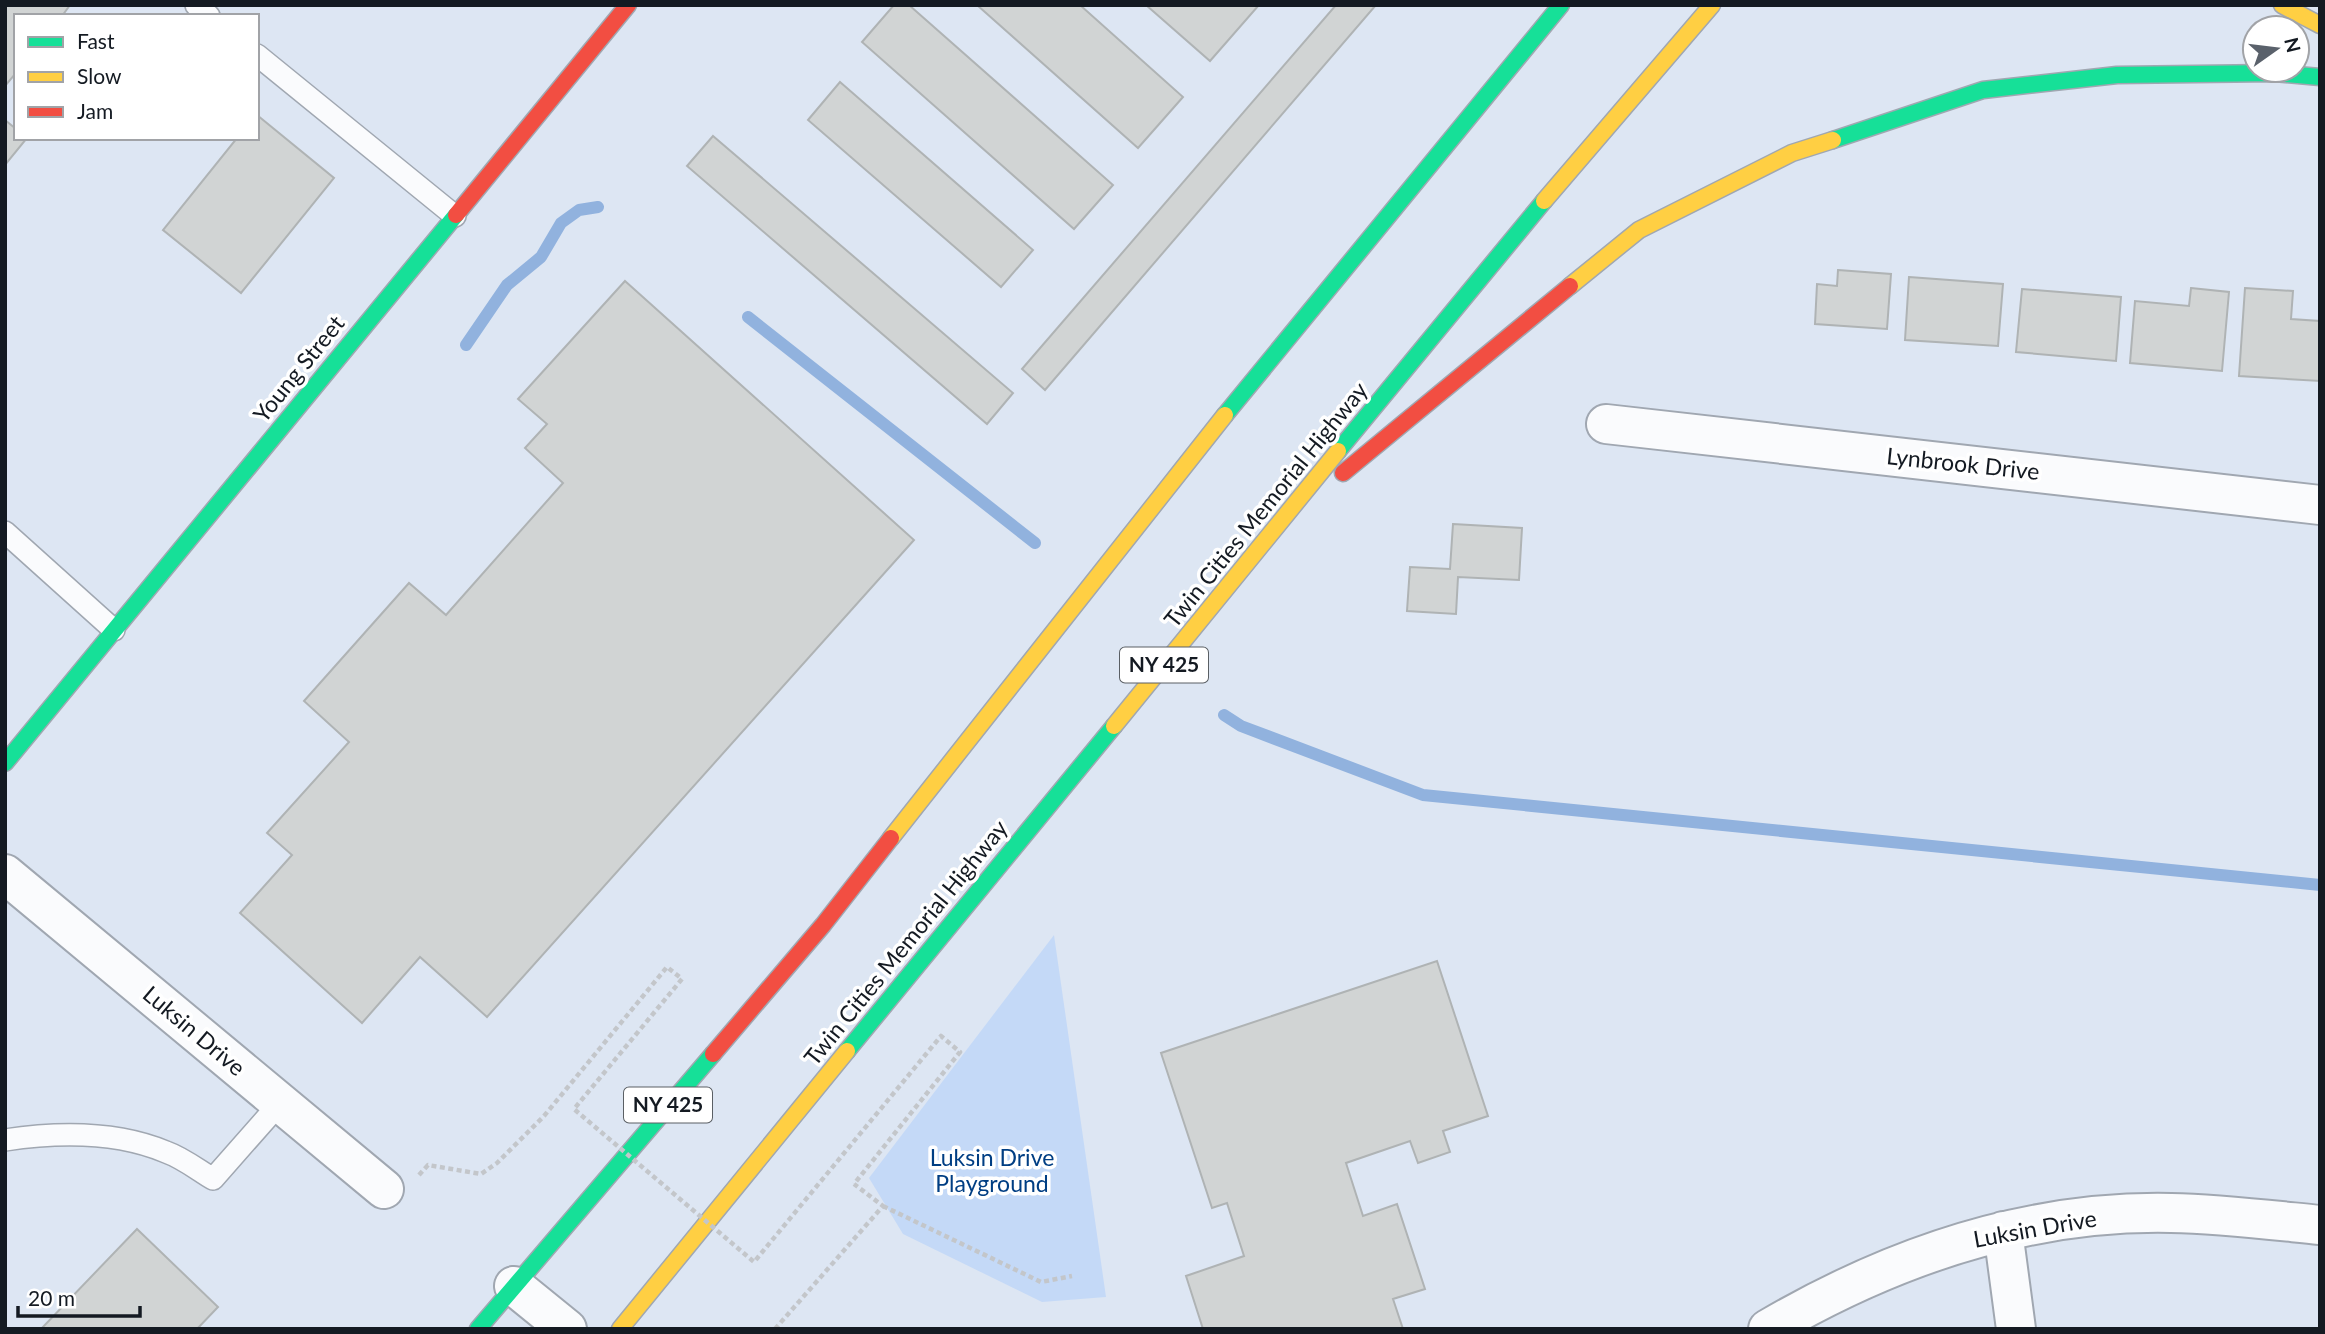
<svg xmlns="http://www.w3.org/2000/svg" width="2325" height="1334" font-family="Lato,sans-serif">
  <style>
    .green { fill: #c4d9f7 }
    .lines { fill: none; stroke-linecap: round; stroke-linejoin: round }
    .stream { stroke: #91b2de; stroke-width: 12 }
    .building { fill: #d1d4d4; stroke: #afb3b4; stroke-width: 2 }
    .lane-casing { stroke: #a0a7b1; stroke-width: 24 }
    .street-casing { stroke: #a0a7b1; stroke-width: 42 }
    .fast-casing { stroke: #a0a7b1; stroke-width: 19 }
    .slow-casing { stroke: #a0a7b1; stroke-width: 19 }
    .jam-casing { stroke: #a0a7b1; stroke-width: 19 }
    .path { stroke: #c3c6ca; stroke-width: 4.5; stroke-dasharray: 5 3.5; stroke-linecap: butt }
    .lane { stroke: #fafbfd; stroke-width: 21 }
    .street { stroke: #fafbfd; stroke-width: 38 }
    .fast { stroke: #16e098; stroke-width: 16 }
    .slow { stroke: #ffcf43; stroke-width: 16 }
    .jam { stroke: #f24e42; stroke-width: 16 }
    .path-bridge { stroke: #c3c6ca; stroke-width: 4.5; stroke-dasharray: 5 3.5; stroke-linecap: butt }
    .labels { text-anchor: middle; stroke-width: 7; stroke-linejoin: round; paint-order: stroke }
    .shield { fill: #fff; stroke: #5a5f64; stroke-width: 2 }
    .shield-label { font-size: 21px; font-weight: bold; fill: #141a22 }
    .street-label { font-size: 23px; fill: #141a22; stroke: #fff }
    .park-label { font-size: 23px; fill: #003e83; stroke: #fff }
  </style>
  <rect width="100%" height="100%" fill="#dde6f3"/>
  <path class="green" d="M 1054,935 L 1106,1297 L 1042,1302 L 903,1234 L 869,1178 Z"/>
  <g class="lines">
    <path class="stream" d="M 748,317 L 1035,543
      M 466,345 L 507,285 L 541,257 L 561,223 L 579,210 L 598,207
      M 1224,715 L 1241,726 L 1423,795 L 2320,885"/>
  </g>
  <path class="building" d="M 5,5 L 70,5 L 62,16 L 16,16 L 16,73 L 5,86 Z
    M 894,5 L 909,5 L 1113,185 L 1074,229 L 862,42 Z
    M 977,5 L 1080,5 L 1183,97 L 1138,148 Z
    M 1146,5 L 1259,5 L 1210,61 Z
    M 1336,5 L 1376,5 L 1045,390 L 1022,369 Z
    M 840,82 L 1033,250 L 1001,287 L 808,120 Z
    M 257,115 L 334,178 L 241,293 L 163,230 L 237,138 L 257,138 Z
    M 5,120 L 16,129 L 16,138 L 27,138 L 5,165 Z
    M 713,136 L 1013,393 L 987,424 L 687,166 Z
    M 1838,270 L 1891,274 L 1887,329 L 1815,324 L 1817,284 L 1837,286 Z
    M 1909,277 L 2003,284 L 1998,346 L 1905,340 Z
    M 625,281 L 914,540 L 487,1017 L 420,957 L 362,1023 L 240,913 L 292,855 L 267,833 L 349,742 L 304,701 L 409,583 L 446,615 L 563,483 L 525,448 L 547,424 L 518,399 Z
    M 2191,288 L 2229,292 L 2222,371 L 2130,363 L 2135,301 L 2189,306 Z
    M 2245,288 L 2293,291 L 2291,319 L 2320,321 L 2320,381 L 2239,376 Z
    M 2022,289 L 2121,297 L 2116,361 L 2016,352 Z
    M 1453,524 L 1522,528 L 1519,580 L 1458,577 L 1456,614 L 1407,611 L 1410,567 L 1450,569 Z
    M 1437,961 L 1488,1116 L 1443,1131 L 1450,1152 L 1418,1163 L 1410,1141 L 1346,1163 L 1363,1216 L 1397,1204 L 1425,1289 L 1393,1299 L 1403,1329 L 1203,1329 L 1186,1276 L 1244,1256 L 1227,1203 L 1212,1208 L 1161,1053 Z
    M 137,1229 L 218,1307 L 197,1329 L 41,1329 Z"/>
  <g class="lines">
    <g class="lane-casing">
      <path id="lane" d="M 196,5 L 209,16
        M 257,55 L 455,216
        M 5,532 L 114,630
        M 5,1140 C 58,1132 116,1131 166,1152 C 183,1158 198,1170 213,1179 L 280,1103"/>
    </g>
    <g class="street-casing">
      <path id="street" d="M 1606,424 L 2320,505
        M 5,874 L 384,1189
        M 2003,1231 L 2016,1329
        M 514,1286 L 567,1329
        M 1768,1329 C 1891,1257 2028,1210 2171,1213 C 2221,1214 2270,1220 2320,1225"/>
    </g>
    <g class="fast-casing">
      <path id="fast" d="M 1833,140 L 1983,90 L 2117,75 L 2274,73 L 2320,77
        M 1225,415 L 1561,5
        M 1338,451 L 1544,201
        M 5,763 L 456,215
        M 847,1051 L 1114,726
        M 478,1329 L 713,1054"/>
    </g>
    <g class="slow-casing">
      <path id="slow" d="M 2282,5 L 2320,25
        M 1544,201 L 1712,5
        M 1570,286 L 1639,230 L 1792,153 L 1833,140
        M 1114,726 L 1338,451
        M 891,838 L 1225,415
        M 620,1329 L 847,1051"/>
    </g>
    <g class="jam-casing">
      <path id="jam" d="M 456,215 L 628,5
        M 1343,473 L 1570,286
        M 713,1054 L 823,925 L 891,838"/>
    </g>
    <path class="path" d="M 419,1175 L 428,1165 L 481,1174 L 497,1163 L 544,1116
      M 883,1206 L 1041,1282 L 1072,1276
      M 775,1329 L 883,1206 L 854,1184"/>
    <use href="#lane" class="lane"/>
    <use href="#street" class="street"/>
    <use href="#fast" class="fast"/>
    <use href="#slow" class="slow"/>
    <use href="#jam" class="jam"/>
    <path class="path-bridge" d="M 544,1116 L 667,967 L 682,979 L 574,1109 L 754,1262 L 941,1036 L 960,1052 L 854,1184"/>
  </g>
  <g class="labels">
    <g class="shield">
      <rect x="1120" y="647.5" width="88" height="35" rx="5"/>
      <rect x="624" y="1087.5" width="88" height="35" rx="5"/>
    </g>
    <g class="shield-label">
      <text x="1164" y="672">NY 425</text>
      <text x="668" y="1112">NY 425</text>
    </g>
    <g class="street-label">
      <text transform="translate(299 369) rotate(-51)" y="8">Young Street</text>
      <text transform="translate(1963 464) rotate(6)" y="8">Lynbrook Drive</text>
      <text transform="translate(1266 505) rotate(-51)" y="8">Twin Cities Memorial Highway</text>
      <text transform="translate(906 943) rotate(-51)" y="8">Twin Cities Memorial Highway</text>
      <text transform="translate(194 1031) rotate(40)" y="8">Luksin Drive</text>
      <text transform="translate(2035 1229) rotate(-10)" y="8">Luksin Drive</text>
    </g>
    <g class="park-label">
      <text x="992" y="1166">Luksin Drive<tspan x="992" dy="26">Playground</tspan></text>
    </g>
  </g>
  <rect width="2325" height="1334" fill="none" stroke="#141a22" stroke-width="14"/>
  <rect x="14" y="14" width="245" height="126" fill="#ffffff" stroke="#a1a3a7" stroke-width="2"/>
  <rect x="28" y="37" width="35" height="10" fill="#16e098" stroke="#a1a3a7" stroke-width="2"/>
  <text x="77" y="49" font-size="21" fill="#141a22">Fast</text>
  <rect x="28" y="72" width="35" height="10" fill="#ffcf43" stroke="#a1a3a7" stroke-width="2"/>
  <text x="77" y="84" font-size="21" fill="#141a22">Slow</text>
  <rect x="28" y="107" width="35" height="10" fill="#f24e42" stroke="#a1a3a7" stroke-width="2"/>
  <text x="77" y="119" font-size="21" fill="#141a22">Jam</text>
  <g transform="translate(2276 49) rotate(76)"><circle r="33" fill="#ffffff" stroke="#a1a3a7" stroke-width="2"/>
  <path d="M0-5L12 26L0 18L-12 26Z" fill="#5a616b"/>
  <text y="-10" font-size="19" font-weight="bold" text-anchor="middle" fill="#141a22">N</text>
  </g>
  <path d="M18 1306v10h122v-10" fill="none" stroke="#141a22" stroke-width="3.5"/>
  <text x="28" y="1306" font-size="21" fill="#141a22" stroke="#ffffff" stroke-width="5" paint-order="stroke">20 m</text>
</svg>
